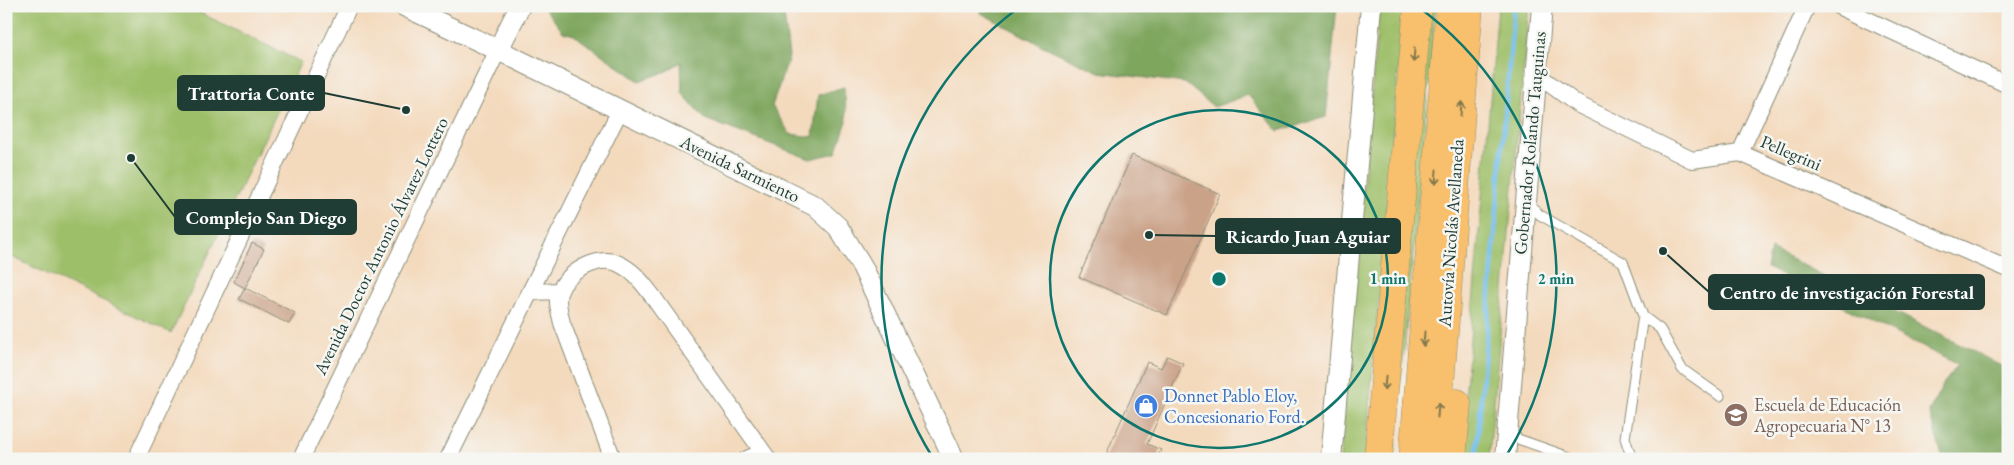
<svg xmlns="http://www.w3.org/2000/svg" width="2014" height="465" font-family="'EB Garamond',serif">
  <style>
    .green { fill: #9ebf69; stroke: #5e7e4e }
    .forest { fill: #7ea65d; stroke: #4e7248 }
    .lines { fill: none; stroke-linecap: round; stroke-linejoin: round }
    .stream { stroke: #74c0ee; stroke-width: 4.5 }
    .building { fill: #caa288 }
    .service-casing { stroke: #8a8c78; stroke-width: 11 }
    .minor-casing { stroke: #8a8c78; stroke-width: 18 }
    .tertiary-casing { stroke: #8a8c78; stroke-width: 22 }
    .trunk-casing { stroke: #8a8c78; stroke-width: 29 }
    .service { stroke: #fff; stroke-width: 9 }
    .minor { stroke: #fff; stroke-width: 16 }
    .tertiary { stroke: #fff; stroke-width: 20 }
    .trunk { stroke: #f8bf6c; stroke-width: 28 }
    .oneway { stroke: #81784d }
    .ring { fill: none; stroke: #0f766e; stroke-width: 2.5 }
    .labels { text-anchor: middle; stroke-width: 5; stroke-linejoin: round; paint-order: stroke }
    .street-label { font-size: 18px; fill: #1f3d34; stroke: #f6f6f2 }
    .shop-label { font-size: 18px; fill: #366cbe; stroke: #f6f6f2; text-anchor: start }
    .education-label { font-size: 18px; fill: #785e54; stroke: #f6f6f2; text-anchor: start }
    .centre { fill: #0f766e; stroke: #f6f6f2; stroke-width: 2.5 }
    .ring-label { font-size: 15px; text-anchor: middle; font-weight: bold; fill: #0f766e; stroke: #f6f6f2; stroke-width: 5; stroke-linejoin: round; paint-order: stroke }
    .leader { fill: none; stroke: #1f3d34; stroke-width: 2 }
    .callout-dot { fill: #1f3d34; stroke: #f6f6f2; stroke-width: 2 }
    .callout { fill: #1f3d34; stroke: #1f3d34; stroke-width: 2 }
    .callout-label { font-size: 19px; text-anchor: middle; font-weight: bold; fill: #fff }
  </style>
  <rect width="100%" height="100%" fill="#f6f6f2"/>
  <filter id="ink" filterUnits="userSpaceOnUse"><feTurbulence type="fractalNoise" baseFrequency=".02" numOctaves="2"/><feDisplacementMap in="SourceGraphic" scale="10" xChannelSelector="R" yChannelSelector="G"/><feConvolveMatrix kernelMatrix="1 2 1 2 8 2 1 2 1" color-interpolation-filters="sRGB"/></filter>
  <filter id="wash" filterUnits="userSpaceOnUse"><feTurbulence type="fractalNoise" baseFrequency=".0096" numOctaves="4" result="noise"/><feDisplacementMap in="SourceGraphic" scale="20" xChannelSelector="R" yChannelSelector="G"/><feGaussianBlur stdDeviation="1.12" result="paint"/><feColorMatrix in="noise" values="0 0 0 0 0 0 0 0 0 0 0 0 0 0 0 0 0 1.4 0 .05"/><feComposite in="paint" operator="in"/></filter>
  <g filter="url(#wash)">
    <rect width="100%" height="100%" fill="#f4dabd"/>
    <path class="green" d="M 6,6 L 186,6 L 301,62 L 171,333 L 6,254 Z
      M 1379,6 L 1404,6 L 1365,459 L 1340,459 Z
      M 1427,6 L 1436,6 L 1394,459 L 1382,459 Z
      M 1498,6 L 1529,6 L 1489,459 L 1460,459 Z"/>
    <path class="forest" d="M 543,6 L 787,6 L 784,13 L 789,57 L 772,106 L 790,134 L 813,137 L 818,95 L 844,87 L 847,121 L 836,153 L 810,159 L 705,119 L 682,93 L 681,62 L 665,72 L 639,81 L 574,35 L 563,32 Z
      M 976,6 L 1044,6 L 1049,9 L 1055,6 L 1337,6 L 1326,117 L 1278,131 L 1248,95 L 1214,107 L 1185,83 L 1099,72 L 1041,45 L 981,13 Z
      M 1771,249 L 2008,369 L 2008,459 L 1943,459 L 1929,412 L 1944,383 L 1958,365 L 1767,268 Z"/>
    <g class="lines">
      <path class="stream" d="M 1476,459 L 1514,6"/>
    </g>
    <g id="blocks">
      <path class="building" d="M 1132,155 L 1220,194 L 1167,315 L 1079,277 Z
        M 252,243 L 264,249 L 245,288 L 234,282 Z
        M 245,288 L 295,313 L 289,324 L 239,299 Z
        M 1167,356 L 1183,363 L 1147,444 L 1161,450 L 1157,459 L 1104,459 L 1147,362 L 1161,368 Z"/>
    </g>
  </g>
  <g filter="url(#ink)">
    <use href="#blocks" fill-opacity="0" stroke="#8a8c78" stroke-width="1"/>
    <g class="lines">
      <g class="service-casing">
        <path id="service" d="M 1528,203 L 1540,215 L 1623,262 L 1643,316 L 1625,438 L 1632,459
          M 1643,316 L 1660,329 L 1682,369 L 1720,396
          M 1509,428 L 1518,439 L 1575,459"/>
      </g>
      <g class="minor-casing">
        <path id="minor" d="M 1838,6 L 2008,85
          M 1535,73 L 1577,104 L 1692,160 L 1740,153 L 2008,269
          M 1740,153 L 1807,6
          M 530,292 L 620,110
          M 136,459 L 349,6
          M 301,459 L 498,50
          M 448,459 L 530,292 L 560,291
          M 613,459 L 562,323 C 560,313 556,303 559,293 C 565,273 598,255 617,263 C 633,270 641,281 651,294 L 768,459
          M 747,459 L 763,452"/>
      </g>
      <g class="tertiary-casing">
        <path id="tertiary" d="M 404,6 L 498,50 L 815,206 L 838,227 L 862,266 L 954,459
          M 498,50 L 520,6
          M 1331,459 L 1371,6
          M 1505,459 L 1542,6"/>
      </g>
      <g class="trunk-casing">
        <path id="trunk" d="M 1378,459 L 1418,6
          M 1413,459 L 1450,6
          M 1432,459 L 1437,424 L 1469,6
          M 1452,459 L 1457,403"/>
      </g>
      <use href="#service" class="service"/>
      <use href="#minor" class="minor"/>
      <use href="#tertiary" class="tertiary"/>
      <use href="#trunk" class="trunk"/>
    </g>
    <defs><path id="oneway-shaft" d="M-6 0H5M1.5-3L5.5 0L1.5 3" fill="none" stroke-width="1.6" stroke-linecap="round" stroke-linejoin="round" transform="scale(1.25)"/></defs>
    <g class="oneway">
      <use href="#oneway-shaft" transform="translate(1414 55) rotate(95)"/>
      <use href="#oneway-shaft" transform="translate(1461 109) rotate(-86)"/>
      <use href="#oneway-shaft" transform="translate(1436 177) rotate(94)"/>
      <use href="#oneway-shaft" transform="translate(1424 339) rotate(94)"/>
      <use href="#oneway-shaft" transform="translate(1385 383) rotate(95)"/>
      <use href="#oneway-shaft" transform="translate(1438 410) rotate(-86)"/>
    </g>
  </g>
  <g class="ring">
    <circle cx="1219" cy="279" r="169"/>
    <path d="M933 458A337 337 0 0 1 1021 6M1417 6A337 337 0 0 1 1505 458"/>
  </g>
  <defs>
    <g id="shop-disc" transform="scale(1.25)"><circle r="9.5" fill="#3f7fe0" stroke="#f6f6f2"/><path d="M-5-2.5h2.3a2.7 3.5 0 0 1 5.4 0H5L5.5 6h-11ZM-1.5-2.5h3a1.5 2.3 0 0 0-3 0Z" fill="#fff"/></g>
    <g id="school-disc" transform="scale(1.25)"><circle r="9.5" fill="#8d6e63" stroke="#f6f6f2"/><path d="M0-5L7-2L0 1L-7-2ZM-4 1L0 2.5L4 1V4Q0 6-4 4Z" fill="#fff"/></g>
  </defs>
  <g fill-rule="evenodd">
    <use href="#shop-disc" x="1146" y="406"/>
    <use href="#school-disc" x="1736" y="415"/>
  </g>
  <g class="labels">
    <g class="street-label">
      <text transform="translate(1530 143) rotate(-85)" y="6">Gobernador Rolando Tauguinas</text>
      <text transform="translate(1791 153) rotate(23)" y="6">Pellegrini</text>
      <text transform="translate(740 169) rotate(26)" y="6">Avenida Sarmiento</text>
      <text transform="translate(1451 233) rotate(-86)" y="6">Autovía Nicolás Avellaneda</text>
      <text transform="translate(381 246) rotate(-64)" y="6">Avenida Doctor Antonio Álvarez Lottero</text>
    </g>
    <g class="shop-label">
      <text x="1164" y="402">Donnet Pablo Eloy,<tspan x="1164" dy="21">Concesionario Ford.</tspan></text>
    </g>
    <g class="education-label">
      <text x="1754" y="411">Escuela de Educación<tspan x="1754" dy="21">Agropecuaria N° 13</tspan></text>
    </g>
  </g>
  <circle cx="1219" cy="279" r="8" class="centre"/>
  <g class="ring-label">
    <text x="1388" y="284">1 min</text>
    <text x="1556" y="284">2 min</text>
  </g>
  <path class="leader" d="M406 110L324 93M131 158L175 217M1149 235L1216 236M1663 251L1709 292"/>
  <g class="callout-dot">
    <circle cx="406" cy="110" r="5"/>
    <circle cx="131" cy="158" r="5"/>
    <circle cx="1149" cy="235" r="5"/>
    <circle cx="1663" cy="251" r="5"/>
  </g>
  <g class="callout">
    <rect x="178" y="76" width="146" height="34" rx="5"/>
    <rect x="175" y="200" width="181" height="34" rx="5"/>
    <rect x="1216" y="219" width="184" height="34" rx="5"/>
    <rect x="1709" y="275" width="275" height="34" rx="5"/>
  </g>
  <g class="callout-label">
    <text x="251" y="100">Trattoria Conte</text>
    <text x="266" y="224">Complejo San Diego</text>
    <text x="1308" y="243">Ricardo Juan Aguiar</text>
    <text x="1847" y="299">Centro de investigación Forestal</text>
  </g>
  <rect width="2014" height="465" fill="none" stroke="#f6f6f2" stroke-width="25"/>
</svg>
